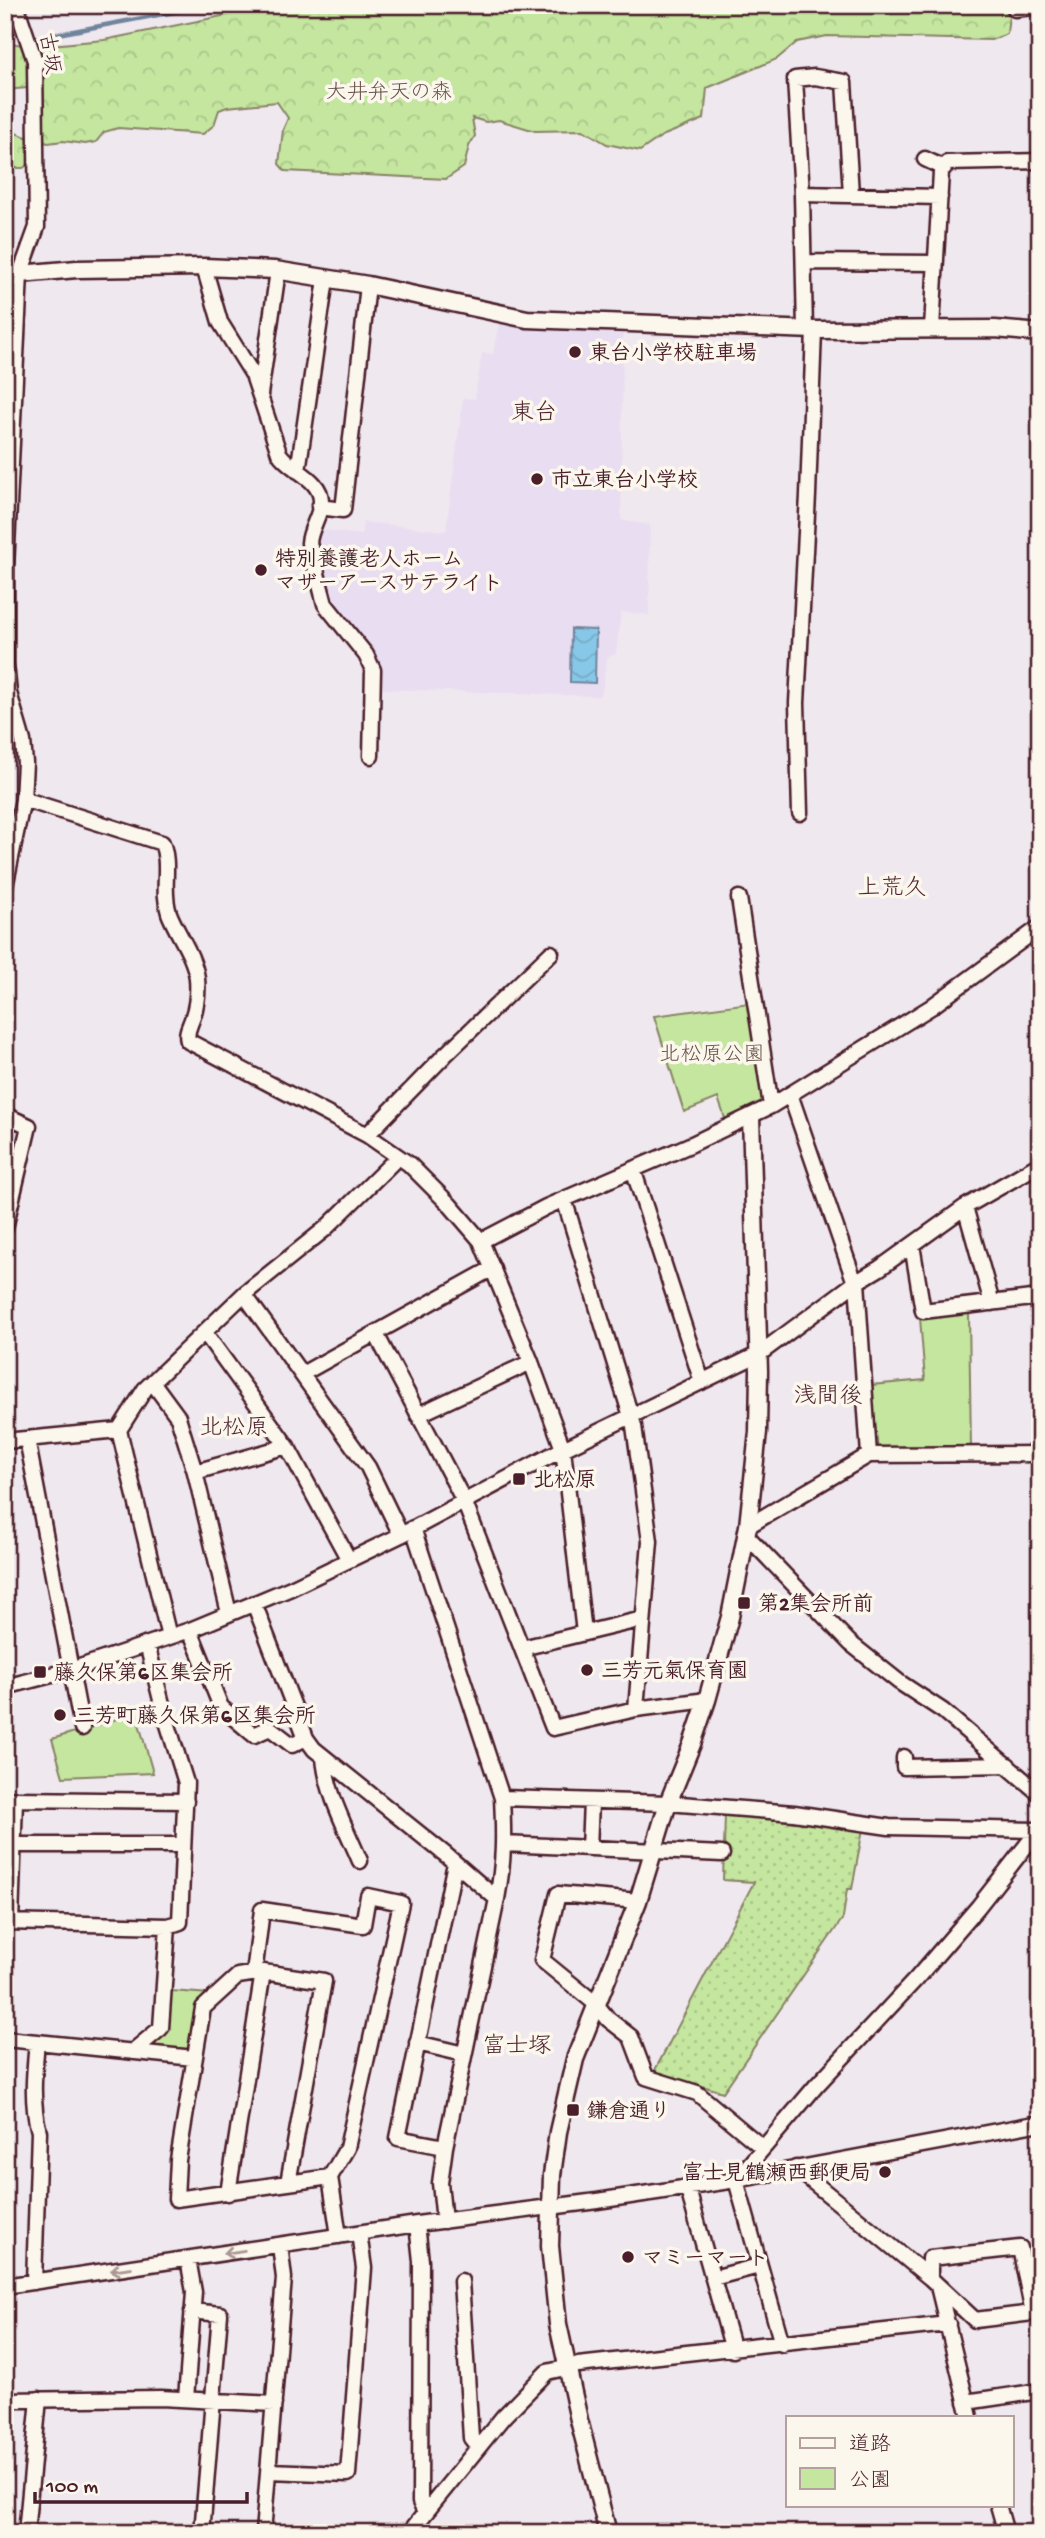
<svg xmlns="http://www.w3.org/2000/svg" width="1045" height="2538" font-family="'Gochi Hand','Klee One',sans-serif">
  <style>
    .built { fill: #e9ddf1 }
    .grass { fill: url(#grass-dots); stroke: #878265; stroke-width: 2 }
    .forest { fill: url(#forest-crowns); stroke: #878265; stroke-width: 2 }
    .park { fill: #c4e69f; stroke: #878265; stroke-width: 2 }
    .water { fill: url(#water-waves); stroke: #6f849c; stroke-width: 2 }
    .lines { fill: none; stroke-linecap: round; stroke-linejoin: round }
    .stream { stroke: #6f849c; stroke-width: 4.5 }
    .minor-casing { stroke: #4a1f2b; stroke-width: 19 }
    .tertiary-casing { stroke: #4a1f2b; stroke-width: 21 }
    .minor { stroke: #fbf7ec; stroke-width: 14 }
    .tertiary { stroke: #fbf7ec; stroke-width: 16 }
    .oneway { stroke: #ab9695 }
    .poi-dot { fill: #4a1f2b; stroke: #fbf7ec; stroke-width: 2.5 }
    .labels { text-anchor: middle; stroke-width: 7; stroke-linejoin: round; paint-order: stroke }
    .street-label { font-size: 21px; fill: #4a1f2b; stroke: #fbf7ec }
    .park-label { font-size: 21px; fill: #685148; stroke: #fbf7ec }
    .poi-label { font-size: 21px; font-weight: bold; fill: #4a1f2b; stroke: #fbf7ec; text-anchor: start }
    .neighbourhood-label { font-size: 23px; fill: #4a1f2b; stroke: #fbf7ec }
  </style>
  <defs>
    <pattern id="grass-dots" width="8" height="8" patternUnits="userSpaceOnUse" patternTransform="scale(1.75)"><rect width="8" height="8" fill="#c4e69f"/><path d="M2 2h.1M6 6h.1" fill="none" stroke="#aac589" stroke-width="1.8" stroke-linecap="round"/></pattern>
    <pattern id="forest-crowns" width="20" height="18" patternUnits="userSpaceOnUse" patternTransform="scale(1.75)"><rect width="20" height="18" fill="#c4e69f"/><path d="M2 6a3 3 0 1 1 6 0M12 15a3 3 0 1 1 6 0" fill="none" stroke="#aac589"/></pattern>
    <pattern id="water-waves" width="16" height="10" patternUnits="userSpaceOnUse" patternTransform="scale(1.75)"><rect width="16" height="10" fill="#87c8e8"/><path d="M0 5q4-4 8 0t8 0" fill="none" stroke="#76abc7"/></pattern>
  </defs>
  <rect width="100%" height="100%" fill="#f0e8ef"/>
  <filter id="ink" filterUnits="userSpaceOnUse"><feTurbulence type="fractalNoise" baseFrequency=".0143" numOctaves="2"/><feDisplacementMap in="SourceGraphic" scale="14" xChannelSelector="R" yChannelSelector="G"/><feConvolveMatrix kernelMatrix="1 2 1 2 8 2 1 2 1" color-interpolation-filters="sRGB"/></filter>
  <g filter="url(#ink)">
    <path class="built" d="M 499,322 L 531,328 L 623,334 L 621,520 L 650,525 L 649,615 L 621,612 L 616,654 L 607,658 L 602,692 L 598,696 L 384,689 L 380,685 L 380,670 L 373,656 L 329,601 L 314,541 L 316,529 L 361,535 L 363,522 L 446,531 L 463,398 L 475,399 L 482,353 L 493,354 Z"/>
    <path class="grass" d="M 725,1814 L 863,1829 L 852,1889 L 847,1889 L 843,1918 L 723,2092 L 654,2072 L 754,1882 L 723,1880 Z"/>
    <path class="forest" d="M 276,5 L 1010,5 L 1007,34 L 991,40 L 827,36 L 797,42 L 777,59 L 707,88 L 704,119 L 662,136 L 640,151 L 607,144 L 583,130 L 535,131 L 499,120 L 486,122 L 472,118 L 475,136 L 469,146 L 464,167 L 446,179 L 285,171 L 279,164 L 283,130 L 288,118 L 277,102 L 227,107 L 219,110 L 214,125 L 203,134 L 118,128 L 104,132 L 96,142 L 85,144 L 63,141 L 48,143 L 38,140 L 40,46 L 104,40 Z
      M 5,42 L 28,46 L 27,88 L 5,90 Z
      M 5,129 L 29,138 L 31,163 L 23,168 L 11,168 L 5,161 Z"/>
    <path class="park" d="M 749,1003 L 765,1098 L 760,1107 L 727,1124 L 718,1098 L 684,1112 L 654,1016 Z
      M 969,1313 L 971,1448 L 880,1448 L 876,1445 L 871,1385 L 925,1380 L 920,1318 Z
      M 136,1713 L 153,1773 L 63,1777 L 52,1739 Z
      M 171,1991 L 210,1994 L 191,2048 L 186,2052 L 156,2049 L 155,2041 L 167,2032 Z"/>
    <path class="water" d="M 571,629 L 596,630 L 595,683 L 570,682 Z"/>
    <g class="lines">
      <path class="stream" d="M 42,37 L 211,5"/>
      <g class="minor-casing">
        <path id="minor" d="M 1015,9 L 1040,6
          M 925,159 L 944,168
          M 802,194 L 940,197
          M 805,262 L 935,263
          M 204,267 L 220,322 L 253,375 L 279,453 C 289,470 321,478 321,501 C 321,515 310,528 309,543 L 325,604 L 366,655 L 373,670 L 371,756
          M 932,328 L 941,172 L 947,163 L 1040,161
          M 805,330 L 802,194 L 795,79 L 815,77 L 844,82 L 851,194
          M 260,394 L 278,271
          M 298,471 L 326,279
          M 319,507 L 343,510 L 368,285
          M 23,799 L 162,843 C 171,865 161,890 169,913 C 177,934 194,955 197,978 C 198,990 197,1004 193,1016 C 191,1025 185,1031 188,1041 L 367,1135 L 409,1164 L 450,1205 L 481,1241 L 531,1362 L 563,1449 L 584,1633
          M 800,813 L 797,703 L 808,495 L 814,330
          M 5,887 L 23,799 L 25,763 L 23,741 L 9,693 L 6,664 L 6,568 L 20,274 L 37,227 L 35,61 L 16,5
          M 739,898 L 771,1106
          M 790,1094 L 855,1283
          M 5,1115 L 29,1126 L 5,1228
          M 367,1135 L 445,1055 L 551,953
          M 633,1169 L 702,1382
          M 564,1199 L 634,1426 L 650,1541 L 636,1709
          M 965,1207 L 992,1303
          M 481,1241 L 546,1207 L 692,1144 L 771,1106 L 931,1007 L 1040,927
          M 912,1245 L 923,1311 L 1040,1297
          M 857,1282 L 869,1455
          M 244,1294 L 368,1467 L 401,1535
          M 1039,1297 L 1040,1326
          M 205,1333 L 287,1446 L 349,1560
          M 376,1334 L 464,1501 L 553,1728 L 636,1709 L 707,1700
          M 302,1374 L 493,1268
          M 153,1383 L 178,1417 L 195,1472 L 229,1613
          M 418,1415 L 531,1362
          M 27,1439 L 82,1728
          M 5,1441 L 119,1430
          M 195,1472 L 287,1446
          M 748,1526 L 869,1455 L 1040,1454
          M 413,1528 L 502,1798 C 504,1837 504,1861 497,1899 L 445,2147 L 440,2183 L 444,2221
          M 746,1535 L 850,1643 L 899,1682 L 943,1711 L 1040,1794
          M 254,1603 L 306,1738 L 314,1749 L 446,1855 L 497,1899
          M 190,1630 L 221,1707 L 254,1735 L 270,1728 L 292,1745 L 306,1738
          M 169,1637 L 119,1430 L 145,1389 L 244,1294 L 325,1229 L 398,1157
          M 522,1648 L 643,1619
          M 5,1687 L 71,1670 L 190,1630 L 291,1588 L 401,1535 L 563,1449 L 759,1354 L 855,1283 L 880,1268 L 965,1207 L 1040,1164
          M 904,1757 L 904,1767 L 1008,1765
          M 324,1758 C 327,1794 346,1828 360,1861
          M 502,1798 L 668,1803 L 794,1813 L 889,1827 L 1039,1830
          M 504,1844 L 722,1854
          M 14,1845 L 183,1845
          M 589,1848 L 591,1802
          M 638,1901 L 558,1894 L 542,1960 L 596,2004 L 608,2019 L 631,2037 L 646,2077 L 697,2093 L 763,2148
          M 5,1922 L 168,1926 L 180,1922 L 186,1783 L 164,1712 L 147,1644
          M 11,1923 L 15,1799 L 186,1801
          M 263,1972 L 324,1981 L 288,2183 L 176,2199 L 178,2160 L 203,2008 L 238,1976 Z
          M 254,1974 L 262,1910 L 363,1925 L 368,1896 L 401,1903 L 347,2148 L 330,2177 L 339,2236
          M 5,2039 L 37,2042
          M 417,2043 L 464,2054
          M 132,2052 L 161,2028 L 168,1926
          M 445,2147 L 398,2138 L 455,1863
          M 796,2168 L 930,2278 L 975,2320 L 1033,2313 L 1040,2316
          M 288,2183 L 330,2177
          M 687,2186 L 733,2350
          M 228,2193 L 263,1972
          M 417,2224 L 421,2261 L 420,2502 L 425,2513
          M 713,2278 L 759,2266
          M 930,2278 L 930,2258 L 1020,2248 L 1033,2313
          M 461,2281 L 471,2438 L 478,2447
          M 34,2282 L 39,2132 C 31,2102 34,2073 37,2042 L 194,2058
          M 5,2286 L 417,2224 L 597,2201 L 736,2180 L 1040,2123
          M 938,2286 L 970,2417
          M 192,2311 L 220,2314 L 202,2533
          M 782,2344 L 736,2180 L 816,2086 L 916,1979 L 978,1907 L 1040,1828
          M 186,2399 L 194,2292 L 188,2259
          M 5,2400 L 161,2398 L 274,2404
          M 966,2402 L 1040,2391
          M 269,2471 L 348,2474 L 364,2268 L 359,2233
          M 998,2505 L 1006,2533
          M 26,2533 L 39,2399
          M 263,2533 L 284,2278 L 280,2245
          M 409,2533 L 503,2417 L 547,2372 L 578,2365 L 948,2324"/>
      </g>
      <g class="tertiary-casing">
        <path id="tertiary" d="M 20,274 L 77,269 L 204,267 L 275,270 L 368,285 L 527,319 L 814,330 L 995,329 L 1040,333
          M 608,2533 L 579,2420 L 558,2324 L 550,2246 L 552,2175 L 558,2132 L 575,2059 L 638,1901 L 668,1803 L 692,1744 L 707,1700 L 730,1617 L 748,1526 L 758,1432 L 759,1371 L 751,1117"/>
      </g>
      <use href="#minor" class="minor"/>
      <use href="#tertiary" class="tertiary"/>
    </g>
    <defs><path id="oneway-shaft" d="M-6 0H5M1.5-3L5.5 0L1.5 3" fill="none" stroke-width="1.6" stroke-linecap="round" stroke-linejoin="round" transform="scale(1.75)"/></defs>
    <g class="oneway">
      <use href="#oneway-shaft" transform="translate(234 2252) rotate(171)"/>
      <use href="#oneway-shaft" transform="translate(121 2269) rotate(172)"/>
    </g>
  </g>
  <g class="poi-dot">
    <circle cx="575" cy="352" r="7"/>
    <circle cx="537" cy="479" r="7"/>
    <circle cx="261" cy="570" r="7"/>
    <rect x="512" y="1472" width="14" height="14" rx="3.5"/>
    <rect x="737" y="1596" width="14" height="14" rx="3.5"/>
    <circle cx="587" cy="1670" r="7"/>
    <rect x="33" y="1665" width="14" height="14" rx="3.5"/>
    <circle cx="60" cy="1715" r="7"/>
    <rect x="566" y="2103" width="14" height="14" rx="3.5"/>
    <circle cx="885" cy="2172" r="7"/>
    <circle cx="628" cy="2257" r="7"/>
  </g>
  <g class="labels">
    <g class="street-label">
      <text transform="translate(51 53) rotate(80)" y="7">古坂</text>
    </g>
    <g class="park-label">
      <text x="389" y="98">大井弁天の森</text>
      <text x="712" y="1060">北松原公園</text>
    </g>
    <g class="poi-label">
      <text x="589" y="359">東台小学校駐車場</text>
      <text x="551" y="486">市立東台小学校</text>
      <text x="275" y="565">特別養護老人ホーム<tspan x="275" dy="24">マザーアースサテライト</tspan></text>
      <text x="533" y="1486">北松原</text>
      <text x="758" y="1610">第2集会所前</text>
      <text x="601" y="1677">三芳元氣保育園</text>
      <text x="54" y="1679">藤久保第6区集会所</text>
      <text x="74" y="1722">三芳町藤久保第6区集会所</text>
      <text x="587" y="2117">鎌倉通り</text>
      <text x="871" y="2179" text-anchor="end">富士見鶴瀬西郵便局</text>
      <text x="642" y="2264">マミーマート</text>
    </g>
    <g class="neighbourhood-label">
      <text x="534" y="419">東台</text>
      <text x="892" y="894">上荒久</text>
      <text x="828" y="1402">浅間後</text>
      <text x="234" y="1434">北松原</text>
      <text x="517" y="2052">富士塚</text>
    </g>
  </g>
  <rect width="1045" height="2538" fill="none" stroke="#fbf7ec" stroke-width="28"/>
  <rect x="14" y="14" width="1017" height="2510" fill="none" stroke="#4a1f2b" stroke-width="2.5" filter="url(#ink)"/>
  <rect x="786" y="2416" width="228" height="91" fill="#fbf7ec" stroke="#b4a19f" stroke-width="2"/>
  <rect x="800" y="2438" width="35" height="10" fill="#fbf7ec" stroke="#b4a19f" stroke-width="2"/>
  <text x="849" y="2450" font-size="21" fill="#4a1f2b">道路</text>
  <rect x="800" y="2468" width="35" height="21" fill="#c4e69f" stroke="#b4a19f" stroke-width="2"/>
  <text x="849" y="2486" font-size="21" fill="#4a1f2b">公園</text>
  <path d="M35 2492v10h212v-10" fill="none" stroke="#4a1f2b" stroke-width="3.5"/>
  <text x="46" y="2492" font-size="21" fill="#4a1f2b" stroke="#fbf7ec" stroke-width="5" paint-order="stroke">100 m</text>
</svg>
